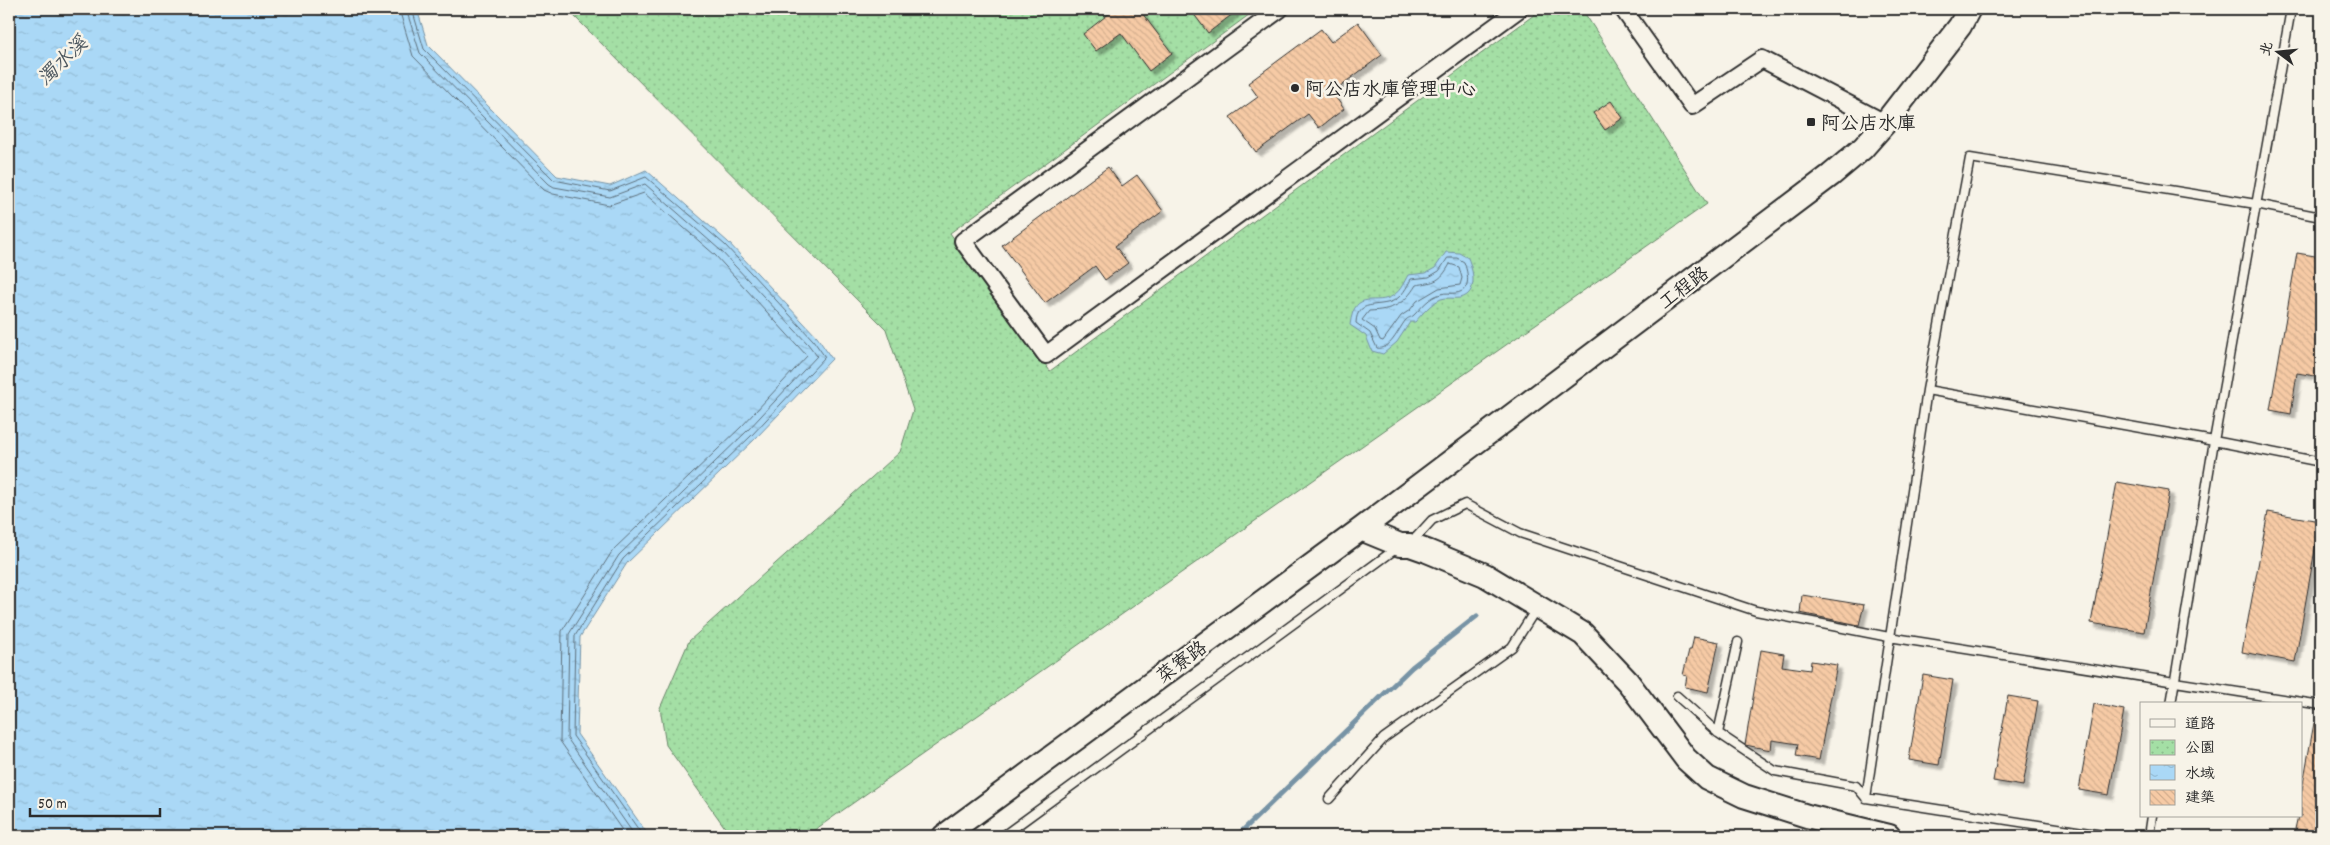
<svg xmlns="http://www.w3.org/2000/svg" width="2330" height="845" font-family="Dekko,'LXGW WenKai TC',sans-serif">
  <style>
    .park { fill: url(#park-dots); stroke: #688568 }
    .water { fill: url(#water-ripples); stroke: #7793a5 }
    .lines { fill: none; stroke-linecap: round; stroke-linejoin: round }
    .shore { stroke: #5e707c; stroke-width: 1 }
    .stream { stroke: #7793a5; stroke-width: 5 }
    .building { fill: url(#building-back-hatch); stroke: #2b2b2b; filter: url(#shadow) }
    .lane-casing { stroke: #2b2b2b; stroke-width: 11 }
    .street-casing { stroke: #2b2b2b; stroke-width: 20 }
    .secondary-casing { stroke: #2b2b2b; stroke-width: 26 }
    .lane { stroke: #f7f3e8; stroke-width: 8 }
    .street { stroke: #f7f3e8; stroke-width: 16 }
    .secondary { stroke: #f7f3e8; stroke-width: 22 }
    .poi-dot { fill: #2b2b2b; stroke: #f7f3e8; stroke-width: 2 }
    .labels { text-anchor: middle; stroke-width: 5; stroke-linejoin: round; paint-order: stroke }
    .poi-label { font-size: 19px; fill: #2b2b2b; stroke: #f7f3e8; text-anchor: start }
    .street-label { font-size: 19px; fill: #2b2b2b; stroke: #f7f3e8 }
    .water-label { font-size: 20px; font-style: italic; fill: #4b565e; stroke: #f7f3e8 }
  </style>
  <defs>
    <pattern id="park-dots" width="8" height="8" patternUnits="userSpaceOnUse" patternTransform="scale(1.25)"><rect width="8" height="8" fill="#a4dfa5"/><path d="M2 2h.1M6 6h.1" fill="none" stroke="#8dc08e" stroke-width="1.8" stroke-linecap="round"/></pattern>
    <pattern id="water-ripples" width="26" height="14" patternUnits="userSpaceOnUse" patternTransform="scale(1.25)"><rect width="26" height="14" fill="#aad8f6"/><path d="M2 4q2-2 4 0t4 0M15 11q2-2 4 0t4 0" fill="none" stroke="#92bad3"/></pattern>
    <pattern id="building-back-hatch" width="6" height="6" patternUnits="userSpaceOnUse" patternTransform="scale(1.25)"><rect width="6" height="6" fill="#f6caa5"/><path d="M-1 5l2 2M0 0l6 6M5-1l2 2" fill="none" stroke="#d3ae8e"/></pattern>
    <filter id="shadow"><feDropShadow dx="4.5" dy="4.5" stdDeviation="1" flood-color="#0004"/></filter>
  </defs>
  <rect width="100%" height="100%" fill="#f7f3e8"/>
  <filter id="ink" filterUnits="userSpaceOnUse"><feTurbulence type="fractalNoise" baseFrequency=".02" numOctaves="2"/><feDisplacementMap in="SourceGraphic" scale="10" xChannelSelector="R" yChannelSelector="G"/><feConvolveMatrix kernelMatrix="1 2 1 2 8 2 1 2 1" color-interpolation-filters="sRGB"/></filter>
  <g filter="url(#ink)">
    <path class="park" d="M 567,9 L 1257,9 L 950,233 L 1050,371 L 1542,9 L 1582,9 L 1707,204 L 806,836 L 731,836 L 666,745 L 660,708 L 689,641 L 900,452 L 913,410 L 886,329 Z"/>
    <path class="water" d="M 9,9 L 417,9 L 428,45 L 557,176 L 610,186 L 646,170 L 728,242 L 817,337 L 832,359 L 755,439 L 627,563 L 580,637 L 577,734 L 649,836 L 9,836 Z
      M 1446,252 L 1459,253 L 1468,258 C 1473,270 1479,294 1460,298 C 1454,299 1446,297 1441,299 C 1430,304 1423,313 1415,322 L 1410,322 L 1397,342 L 1383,354 L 1372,351 L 1366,336 L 1350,325 C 1355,286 1376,308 1394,295 C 1401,290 1404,282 1408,275 L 1426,273 L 1435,268 Z"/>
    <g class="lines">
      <path class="shore" d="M 399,9 L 413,56 L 544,190 L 553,194 L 609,205 L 644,193 L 715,255 L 807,356 L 742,426 L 613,550 L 562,631 L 560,741 L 626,836
        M 406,9 L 420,53 L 549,184 L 554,187 L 610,197 L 645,184 L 720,250 L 808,344 L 817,356 L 747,431 L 619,555 L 569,634 L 567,738 L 635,836
        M 412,9 L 424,49 L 554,180 L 610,191 L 646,177 L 725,245 L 813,340 L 825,357 L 751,436 L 623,559 L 575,636 L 573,736 L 643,836
        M 1448,258 L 1457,258 L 1464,262 C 1468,273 1472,291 1456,293 C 1451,294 1446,292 1441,294 C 1429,297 1422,307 1414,315 C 1411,318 1408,317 1405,321 C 1398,330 1390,351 1377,348 L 1370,333 L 1356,323 C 1357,299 1378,308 1393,301 C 1402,297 1407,287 1411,279 L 1429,277 L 1439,271 Z
        M 1450,264 L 1459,267 L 1462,278 L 1460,285 L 1439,288 L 1417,301 L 1410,310 L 1401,316 L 1383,341 L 1380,340 L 1375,329 L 1362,320 L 1369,311 C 1392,310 1404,305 1416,285 C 1435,282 1440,282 1450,264 Z"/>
      <path class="stream" d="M 1237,836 L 1412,667 L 1477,616"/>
    </g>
    <path class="building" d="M 1115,9 L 1139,9 L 1172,53 L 1149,71 L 1121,33 L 1096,51 L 1083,34 Z
      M 1190,9 L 1239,9 L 1208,33 Z
      M 1358,22 L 1382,55 L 1332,92 L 1344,109 L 1319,128 L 1308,114 L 1256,152 L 1230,117 L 1258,97 L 1248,83 L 1321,29 L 1331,42 Z
      M 1611,101 L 1623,118 L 1605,130 L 1593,113 Z
      M 1108,167 L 1122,186 L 1137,175 L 1163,211 L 1115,246 L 1128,263 L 1105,280 L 1095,266 L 1045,303 L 1002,245 Z
      M 2297,253 L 2321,257 L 2321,377 L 2297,373 L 2291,414 L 2270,410 Z
      M 2117,482 L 2169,491 L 2144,632 L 2091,623 Z
      M 2268,512 L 2320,521 L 2295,662 L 2242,652 Z
      M 1802,595 L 1864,605 L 1859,625 L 1800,613 Z
      M 1694,637 L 1719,642 L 1708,692 L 1685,687 L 1687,676 L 1683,675 L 1689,650 L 1691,650 Z
      M 1761,650 L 1784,654 L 1782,666 L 1810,670 L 1811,661 L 1837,665 L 1819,760 L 1796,756 L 1798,744 L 1772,740 L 1771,750 L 1745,745 Z
      M 1923,675 L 1953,680 L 1939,765 L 1909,760 Z
      M 2008,696 L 2038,701 L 2023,786 L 1993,781 Z
      M 2094,704 L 2124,710 L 2109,795 L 2079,790 Z
      M 2314,723 L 2321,724 L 2321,833 L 2295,829 L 2298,816 L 2301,816 L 2301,795 Z"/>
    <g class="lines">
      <g class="lane-casing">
        <path id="lane" d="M 1927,390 L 2214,441 L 2321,462
          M 1412,542 L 1432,520 L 1465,504 L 1520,533 L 1756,611 L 1889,637 L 2321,705
          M 1677,696 L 1718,733 L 1775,771 L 1856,786 L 1866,798
          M 2171,704 L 2214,441 L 2291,9
          M 1718,733 L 1738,642
          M 1329,799 L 1384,738 L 1512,647 L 1536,609
          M 1003,836 L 1397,548
          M 2109,836 L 1866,798 L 1927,390 L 1970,158 L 2256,204 L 2321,217
          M 2149,836 L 2152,816"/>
      </g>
      <g class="street-casing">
        <path id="street" d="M 1280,9 L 963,241 L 1046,355 L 1519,9
          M 1623,9 L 1692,106 L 1762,59 L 1885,123"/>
      </g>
      <g class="secondary-casing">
        <path id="secondary" d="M 1361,529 L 1400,545 L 1410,545 L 1427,551 L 1485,575 L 1583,634 L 1628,682 L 1686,759 L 1707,778 L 1744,796 L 1807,816 L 1889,836
          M 944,836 L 1361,529 L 1831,175 L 1863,148 L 1885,123 L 1960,26 L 1969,9"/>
      </g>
      <use href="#lane" class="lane"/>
      <use href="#street" class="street"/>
      <use href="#secondary" class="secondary"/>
    </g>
  </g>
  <g class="poi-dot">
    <circle cx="1295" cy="88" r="5"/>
    <rect x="1806" y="117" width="10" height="10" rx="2.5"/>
  </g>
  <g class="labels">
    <g class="poi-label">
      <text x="1305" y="95">阿公店水庫管理中心</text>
      <text x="1821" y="129">阿公店水庫</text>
    </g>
    <g class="street-label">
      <text transform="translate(1683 287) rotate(-37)" y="7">工程路</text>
      <text transform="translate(1181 661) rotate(-36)" y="7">菜寮路</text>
    </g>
    <g class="water-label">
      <text transform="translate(62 60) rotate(-44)" y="7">濁水溪</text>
    </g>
  </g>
  <rect width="2330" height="845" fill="none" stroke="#f7f3e8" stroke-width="30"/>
  <rect x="15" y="15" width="2300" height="815" fill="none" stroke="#2b2b2b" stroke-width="2" filter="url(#ink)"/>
  <rect x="2140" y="702" width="162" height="115" fill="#f7f3e8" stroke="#a5a39c"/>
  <rect x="2150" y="719" width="25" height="8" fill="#f7f3e8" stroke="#a5a39c"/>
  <text x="2185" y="728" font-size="15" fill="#2b2b2b">道路</text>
  <rect x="2150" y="740" width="25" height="15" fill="url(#park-dots)" stroke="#a5a39c"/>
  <text x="2185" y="752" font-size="15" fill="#2b2b2b">公園</text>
  <rect x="2150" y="765" width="25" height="15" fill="url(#water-ripples)" stroke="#a5a39c"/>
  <text x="2185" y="778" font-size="15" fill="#2b2b2b">水域</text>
  <rect x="2150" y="790" width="25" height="15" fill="url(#building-back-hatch)" stroke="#a5a39c"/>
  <text x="2185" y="802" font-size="15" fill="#2b2b2b">建築</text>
  <g transform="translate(2278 52) rotate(286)" stroke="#f7f3e8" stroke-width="4" paint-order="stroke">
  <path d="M0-4L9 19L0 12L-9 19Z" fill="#2b2b2b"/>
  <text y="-8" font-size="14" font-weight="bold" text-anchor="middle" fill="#2b2b2b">北</text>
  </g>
  <path d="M30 808v8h130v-8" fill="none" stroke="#2b2b2b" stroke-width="2.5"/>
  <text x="38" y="808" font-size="15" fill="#2b2b2b" stroke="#f7f3e8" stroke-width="4" paint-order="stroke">50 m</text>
</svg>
